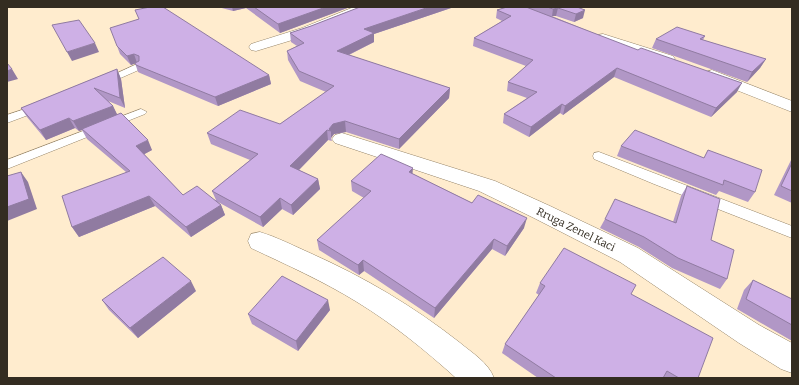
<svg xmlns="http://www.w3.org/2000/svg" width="799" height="385" font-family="Bitter,serif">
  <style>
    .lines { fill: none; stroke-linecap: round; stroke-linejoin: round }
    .service-casing { stroke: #97866a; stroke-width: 1 }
    .minor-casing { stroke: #97866a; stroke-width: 1 }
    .service { fill: #fff; fill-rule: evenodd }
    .minor { fill: #fff; fill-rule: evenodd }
    .wall { fill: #b197c6 }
    .shaded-wall { fill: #907ba1 }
    .building { fill: #ceb0e6; stroke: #907ba1 }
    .labels { text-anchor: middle; stroke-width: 3; stroke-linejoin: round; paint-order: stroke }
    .street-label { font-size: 11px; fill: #332c21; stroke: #fff }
  </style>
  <rect width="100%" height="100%" fill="#ffecce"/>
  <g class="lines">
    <g class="service-casing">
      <path id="service" d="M 137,64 L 141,65 L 142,67 L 141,69 L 107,84 L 99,84 L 98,82 Z
        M 43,103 L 47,104 L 49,106 L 47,108 L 7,123 L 7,115 Z
        M 141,109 L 147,112 L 145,114 L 7,169 L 7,160 Z
        M 599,152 L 792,226 L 792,238 L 654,184 L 594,159 L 593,156 L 594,153 Z"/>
    </g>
    <g class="minor-casing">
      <path id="minor" d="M 354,7 L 373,7 L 371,10 L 312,34 L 256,51 L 251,50 L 249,47 L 251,44 L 302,28 Z
        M 603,34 L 673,56 L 675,59 L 673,62 L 667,64 L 598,41 L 596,38 L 598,35 Z
        M 712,70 L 792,101 L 792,112 L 706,78 L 704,75 L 706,72 Z
        M 342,133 L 495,181 L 550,206 L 638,248 L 759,325 L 792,343 L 792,373 L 781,369 L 739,343 L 620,262 L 534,218 L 479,191 L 335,143 L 332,139 L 335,135 Z
        M 260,232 C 277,237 294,246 310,253 C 364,277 413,306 459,342 C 472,353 488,362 494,378 L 456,378 C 425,350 393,324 357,302 C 323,281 287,265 251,248 L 248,241 L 251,234 Z"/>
    </g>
    <use href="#service" class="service"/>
    <use href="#minor" class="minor"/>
  </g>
  <path class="wall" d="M 218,7 L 350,7 L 280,33 L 246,8 L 233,11 Z
    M 360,7 L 454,7 L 374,34 L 374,42 L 349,55 L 450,88 L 449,98 L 399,149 L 346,132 L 334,134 L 331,138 L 332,141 L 328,140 L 299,170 L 318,179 L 320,189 L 293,215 L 282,209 L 263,227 L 218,202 L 221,205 L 225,215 L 191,237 L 155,206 L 79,237 L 72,227 L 126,172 L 87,139 L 82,130 L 79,131 L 75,128 L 46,140 L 27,117 L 21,108 L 117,69 L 121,79 L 125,108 L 108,101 L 113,106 L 117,115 L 152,150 L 144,154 L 183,195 L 216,200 L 212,191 L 250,160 L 211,144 L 207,133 L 280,124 L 326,92 L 300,81 L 288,60 L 287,51 L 297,46 L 291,42 L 290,33 L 311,26 Z
    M 507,7 L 577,7 L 583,18 L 574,22 L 556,16 L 552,16 L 737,92 L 711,117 L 614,77 L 563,115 L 560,113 L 529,137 L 503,123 L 504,114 L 527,98 L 507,91 L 508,82 L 526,66 L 473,46 L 474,38 L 502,21 L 496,18 L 497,10 Z
    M 705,36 L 703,40 L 766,59 L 760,68 L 747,82 L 652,48 L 656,39 Z
    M 117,46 L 269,75 L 271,84 L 218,106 L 140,73 L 138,72 L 135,63 L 131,65 L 120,54 Z
    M 621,146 L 704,158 L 708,150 L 755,192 L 748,202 L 719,191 L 716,195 L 617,156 Z
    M 792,158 L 792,203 L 774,195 Z
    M 413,174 L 524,228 L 505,256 L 492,249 L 434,318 L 364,271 L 359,275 L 319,250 L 317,240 L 364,198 L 352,191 L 351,181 Z
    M 687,186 L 711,240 L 727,279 L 720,289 L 672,268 L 639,247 L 600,228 L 605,219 L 673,222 L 681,196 Z
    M 753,280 L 792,299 L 792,341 L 737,309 L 744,290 Z
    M 540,283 L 631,294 L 698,378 L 538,378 L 502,353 L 505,344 L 539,295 L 536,293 Z
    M 196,291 L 138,338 L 109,310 L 102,300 Z
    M 330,310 L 298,351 L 252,324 L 248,314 Z"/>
  <path class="shaded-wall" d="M 232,7 L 246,7 L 246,8 L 233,11 Z
    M 326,7 L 350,7 L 280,33 L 278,24 Z
    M 429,7 L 454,7 L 374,34 L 374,42 L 338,60 L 337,51 L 364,29 Z
    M 558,8 L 556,16 L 552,16 L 553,9 Z
    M 585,10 L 583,18 L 574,22 L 576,14 Z
    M 95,43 L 99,52 L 72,61 L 67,52 Z
    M 134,54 L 137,63 L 131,65 L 127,56 Z
    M 766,59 L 760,68 L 747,82 L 752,72 Z
    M 617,68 L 614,77 L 563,115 L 565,106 Z
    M 12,69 L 18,79 L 7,82 L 7,71 Z
    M 117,69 L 121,79 L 125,108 L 120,98 Z
    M 269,75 L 271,84 L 218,106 L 215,97 Z
    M 742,83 L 737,92 L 711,117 L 716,108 Z
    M 450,88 L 449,98 L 399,149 L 399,139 Z
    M 562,104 L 560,113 L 529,137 L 531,127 Z
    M 113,106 L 118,116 L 82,129 L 82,130 L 79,131 L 73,121 Z
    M 69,118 L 75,128 L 46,140 L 40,130 Z
    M 345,121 L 346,132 L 334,134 L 331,138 L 331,131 L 329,129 L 333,124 Z
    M 327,130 L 328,140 L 292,177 L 290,166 Z
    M 148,140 L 152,150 L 141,156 L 136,146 Z
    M 413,168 L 412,179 L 409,172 Z
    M 21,172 L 28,182 L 37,209 L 7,221 L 7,207 Z
    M 318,179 L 320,189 L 293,215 L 291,205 Z
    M 149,196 L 155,206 L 79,237 L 72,227 Z
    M 280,198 L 282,209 L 263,227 L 260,217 Z
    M 221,205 L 225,215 L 191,237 L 186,227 Z
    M 527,218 L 524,228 L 505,256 L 507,246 Z
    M 494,239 L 492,249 L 434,318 L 435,308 Z
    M 363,260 L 364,271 L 359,275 L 358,265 Z
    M 191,281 L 196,291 L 138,338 L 130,328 Z
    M 328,300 L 330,310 L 298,351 L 296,341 Z"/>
  <path class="building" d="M 150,7 L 163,7 L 269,75 L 215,97 L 136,65 L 135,63 L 139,61 L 139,56 L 134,54 L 127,56 L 117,46 L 110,28 L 139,19 L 135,10 Z
    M 254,7 L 326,7 L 278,24 Z
    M 360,7 L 429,7 L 364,29 L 374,33 L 337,51 L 450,88 L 399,139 L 345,121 L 333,124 L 329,129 L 331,131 L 327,130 L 290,166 L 318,179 L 291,205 L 280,198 L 260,217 L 212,191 L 258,154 L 207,133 L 240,110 L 280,124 L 334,86 L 299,71 L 287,51 L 304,43 L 290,33 L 311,26 Z
    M 507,7 L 526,7 L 638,50 L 641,48 L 742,83 L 716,108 L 617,68 L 565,106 L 562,104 L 531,127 L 504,114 L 537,92 L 508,82 L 533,60 L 474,38 L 511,16 L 497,10 Z
    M 547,7 L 577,7 L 585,10 L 576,14 L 558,8 L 553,9 Z
    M 79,20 L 95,43 L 67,52 L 52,25 Z
    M 677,27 L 705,36 L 700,39 L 766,59 L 752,72 L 656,39 Z
    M 7,63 L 12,69 L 7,71 Z
    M 117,69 L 120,98 L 94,88 L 113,106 L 73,121 L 69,118 L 40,130 L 21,108 Z
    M 121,113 L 148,140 L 136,146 L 183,195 L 197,186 L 221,205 L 186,227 L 149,196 L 72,227 L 62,196 L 130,171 L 82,129 Z
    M 635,130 L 704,158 L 708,150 L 762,170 L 755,192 L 724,180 L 723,185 L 621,146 Z
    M 381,154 L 413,168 L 409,172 L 472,203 L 478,195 L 527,218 L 507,246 L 494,239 L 435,308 L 363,260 L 358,265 L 317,240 L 371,191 L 351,181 Z
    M 792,163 L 792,191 L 781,186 Z
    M 21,172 L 29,199 L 7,207 L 7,176 Z
    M 687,186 L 720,199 L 711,240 L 734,250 L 727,279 L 678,258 L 644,237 L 605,219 L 615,199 L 676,223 Z
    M 564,248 L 636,285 L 631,294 L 713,338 L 698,378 L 679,378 L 667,371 L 663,378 L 556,378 L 505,344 L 545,286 L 540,283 Z
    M 163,257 L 191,281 L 130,328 L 102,300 Z
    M 282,276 L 328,300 L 296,341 L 248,314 Z
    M 753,280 L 792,299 L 792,325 L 746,299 Z"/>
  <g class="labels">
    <g class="street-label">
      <text transform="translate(576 229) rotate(26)" y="4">Rruga Zenel Kaci</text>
    </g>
  </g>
  <rect width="799" height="385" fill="none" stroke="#332c21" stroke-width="16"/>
</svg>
